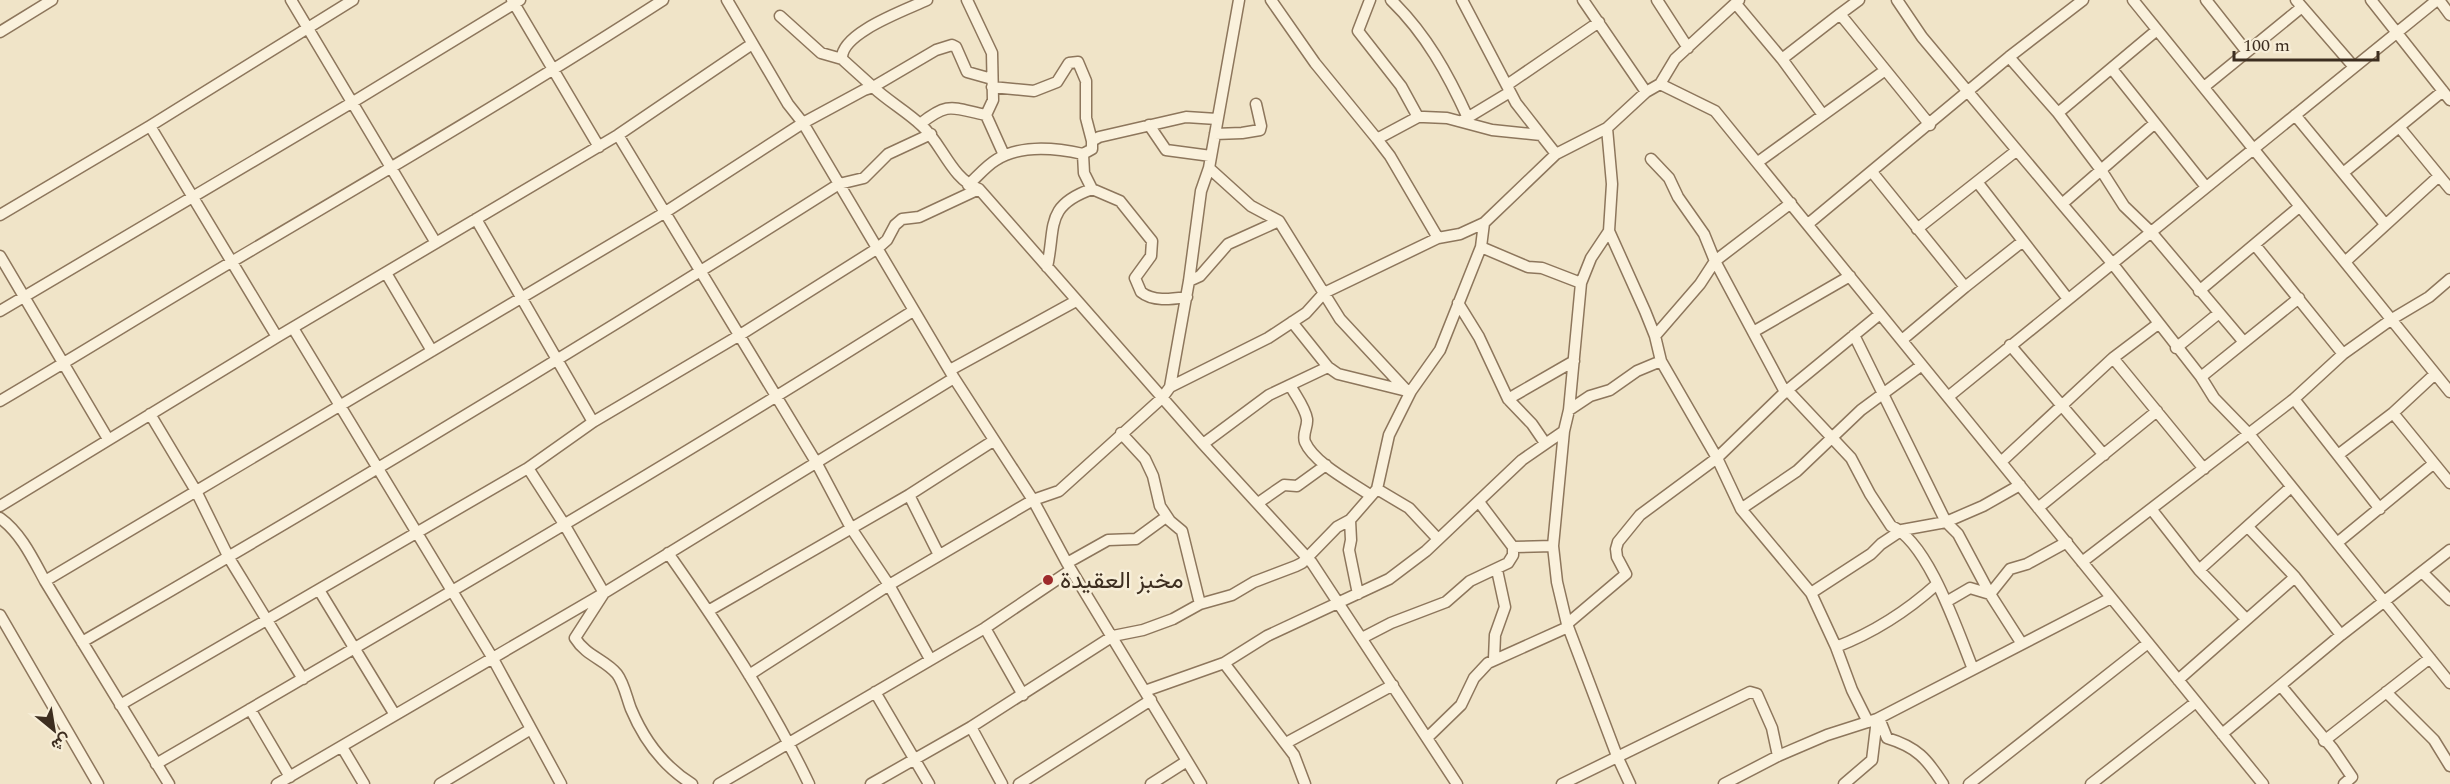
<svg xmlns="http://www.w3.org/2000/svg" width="2450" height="784" font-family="Spectral,Vazirmatn,serif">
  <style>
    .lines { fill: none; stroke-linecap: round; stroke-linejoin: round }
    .minor-casing { stroke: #8d765c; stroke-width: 13 }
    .minor { stroke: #faf1dc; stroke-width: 10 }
    .poi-dot { fill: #9e2a2b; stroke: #f7eed8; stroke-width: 2 }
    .labels { text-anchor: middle; stroke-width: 5; stroke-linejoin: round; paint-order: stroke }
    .poi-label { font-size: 24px; fill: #3d2e20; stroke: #f7eed8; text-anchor: start }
  </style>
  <rect width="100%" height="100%" fill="#f0e4c8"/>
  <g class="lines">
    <g class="minor-casing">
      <path id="minor" d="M 291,0 L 436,243
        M 512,0 L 599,147
        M 727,0 L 788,104 L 803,123 L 954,378 L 1033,500 L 1067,563 L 1201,784
        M 927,0 C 906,10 840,33 842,59 L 873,87 L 936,50 L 952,45 L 956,47 L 967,72 L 992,79
        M 967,0 L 992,53 L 993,100 L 986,115 L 1004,155
        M 1271,0 L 1315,63 L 1377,139 L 1418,117 L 1424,117 L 1447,118 L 1492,130 L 1541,135 L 1556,154
        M 1370,0 L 1358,31 L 1401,86 L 1418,117
        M 1391,0 C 1426,34 1448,74 1468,118
        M 1462,0 L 1516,103 L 1541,135
        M 1583,0 L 1646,92
        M 1657,0 L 1688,48
        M 1859,0 L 1840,14 L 1930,125
        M 1897,0 L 1922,37 L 2062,204 L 2155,123
        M 2133,0 L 2450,392
        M 2206,0 L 2247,52
        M 2296,0 L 2354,67
        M 2371,0 L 2450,100
        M 2439,0 L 2450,15
        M 1736,4 L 1782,59 L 1823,115
        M 780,16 L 821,53 L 842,59
        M 0,32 L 52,0
        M 2009,57 L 2058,113 L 2101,170 L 2124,206 L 2151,232 L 2243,341
        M 1782,59 L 1840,14
        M 2112,69 L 2206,187
        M 1660,84 L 1715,111 L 2263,784
        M 1507,85 L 1599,22
        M 992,87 L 1034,91 L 1057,82 L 1069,63 L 1078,62 L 1086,81 L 1086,118 L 1092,141
        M 2204,87 L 2302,7
        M 2058,113 L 2157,30
        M 2295,115 L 2385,224
        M 1462,121 L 1510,92
        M 920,124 C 949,101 952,108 986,115
        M 1149,125 L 1166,150 L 1211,156
        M 150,126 L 277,337
        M 2400,128 L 2450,189
        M 1215,134 L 1242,133 L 1260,130 L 1261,126 L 1256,104
        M 618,135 L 816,462 L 851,528 L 889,585 L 930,659
        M 1377,139 L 1390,156 L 1438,238
        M 1083,154 L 1084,173 L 1092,189 L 1120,201 L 1152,241 L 1151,256 L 1135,278 L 1141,292 C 1153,302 1172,299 1187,297
        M 1651,159 L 1669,178 L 1678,197 L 1704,234 L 1715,261 L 1785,392 L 1790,393 L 1851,458 L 1870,494 L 1891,526 C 1928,541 1958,632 1973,669
        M 1758,162 L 1884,71
        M 1209,168 L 1251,206 L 1279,221 L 1340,319 L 1407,391
        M 1872,172 L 1965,287 L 2023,241
        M 2343,173 L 2443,91
        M 1978,183 L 2068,299
        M 968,185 C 977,177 986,166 996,160 C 1021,144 1056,148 1083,154 L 1092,149 L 1092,141 L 1099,137 L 1186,117 L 1217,119
        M 2062,204 L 2112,263 L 2201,377 L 2299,298
        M 0,215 L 150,126 L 353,0
        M 476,219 L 593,422
        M 1808,224 L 2009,57 L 2083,0
        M 1917,229 L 2016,151
        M 1609,231 L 1645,311 L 1655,336 L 1661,361 L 1717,458 L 1741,509 L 1811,593 L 1836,647 L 1852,690 L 1868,722
        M 2255,245 L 2343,354
        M 1481,247 L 1528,267 L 1542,268 L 1581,283
        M 0,256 L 108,439
        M 2346,261 L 2439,176
        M 1047,267 C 1056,227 1044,206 1092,189
        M 386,273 L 432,351
        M 1189,281 L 1200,276 L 1228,244 L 1279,221
        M 2199,291 L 2299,207
        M 1458,303 L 1479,337 L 1508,399 L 1532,424 L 1545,443
        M 0,311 L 353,102 L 520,0
        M 1292,322 L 1328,367
        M 293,328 L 492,657 L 561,784
        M 1753,332 L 1850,276
        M 1854,335 L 1946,522 L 1958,534 L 1990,594 L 2022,644
        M 1655,336 L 1700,284 L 1715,261 L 1791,203
        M 1902,340 L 1965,287
        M 2010,345 L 2104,455
        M 2176,348 L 2219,313
        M 2113,358 L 2204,469
        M 950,370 L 1076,301
        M 2201,377 L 2214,398 L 2249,434 L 2450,683
        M 1290,385 C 1295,395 1305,407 1307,419 C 1308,427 1302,434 1305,442 C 1314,463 1351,482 1370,495
        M 1170,387 L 1189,281 L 1201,191 L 1209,168 L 1239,0
        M 1948,397 L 2437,0
        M 1508,399 L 1574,361
        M 2294,399 L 2380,509
        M 0,401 C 78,355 155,307 233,261 C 377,176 522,91 663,0
        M 1569,410 L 1590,396 L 1610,390 L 1637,371 L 1661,361
        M 2393,413 L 2450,483
        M 150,414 L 196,491 L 229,558 L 303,679
        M 1121,433 L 1145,459 L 1153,476 L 1160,506 L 1170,521 L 1182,531 L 1200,604
        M 1203,444 L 1269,395 L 1328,367 L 1338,374 L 1407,391
        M 2338,455 L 2393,413 L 2435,374
        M 2001,462 L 2113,358 L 2158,324
        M 528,468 L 564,524 L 604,593 L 575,638 C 586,656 606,660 617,674 C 624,683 627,699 631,709 C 644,740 663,766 692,784
        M 1377,489 L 1409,508 L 1437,538
        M 909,495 L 939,555
        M 1258,503 L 1284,485 L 1297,486 L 1326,465
        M 0,506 L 277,337 L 618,135 L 752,44
        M 2038,508 L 2157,411
        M 1741,509 L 1797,471 L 1861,410 L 1922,365
        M 2152,510 L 2199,570 L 2246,619
        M 0,518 C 21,533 33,559 45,581 L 169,784
        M 1350,520 L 1351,540 L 1349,550 L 1358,594
        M 2248,527 L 2295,577 L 2341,635
        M 2337,543 L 2433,464
        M 1513,547 L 1553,546
        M 668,553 C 720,627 770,702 809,784
        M 2082,562 L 2294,399 L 2343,354 L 2392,319 L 2429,297 L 2450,279
        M 1067,563 L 1108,540 L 1136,539 L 1166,517
        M 2199,570 L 2291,487
        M 2423,573 L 2450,600
        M 45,581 L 664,213 L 803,123 L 864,90 L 873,87 C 888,101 906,111 921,125 C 942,143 951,179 979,189 L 1203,444 L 1312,563 L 1457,784
        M 319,590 L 395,715
        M 1811,593 L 1871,554 L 1881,544 L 1902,530 L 1946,522 L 1983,506 L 2020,485
        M 1946,602 L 1970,588 L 1990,594 L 2010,569 L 2027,564 L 2067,542
        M 708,611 L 909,495 L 993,441
        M 0,615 L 98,784
        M 1567,624 L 1626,574 L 1617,557 L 1616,549 L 1618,542 L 1640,515 L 1717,458 L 1785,392 L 1880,314
        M 985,628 L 1023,695
        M 1362,638 L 1391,623 L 1446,602 L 1470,581 L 1508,563 L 1513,555 L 1513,547 L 1479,502
        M 82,642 C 337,495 590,342 839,184 L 864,178 L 888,154 L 931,134
        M 1836,647 C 1875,632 1906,612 1937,584
        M 1494,659 L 1495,635 L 1505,607 L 1497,570
        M 1224,663 L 1294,755 L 1305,784
        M 749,675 L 889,585 L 1033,500 L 1059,491 L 1162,398 L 1170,387 L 1268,338 L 1306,313 L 1324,293 L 1438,238 L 1460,234 L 1484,223 L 1556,154 L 1607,128
        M 2178,680 L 2295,577
        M 2281,686 L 2333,749 L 2352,777 L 2344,784
        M 1145,691 L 1224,663 L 1267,636 L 1389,579 L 1426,551 L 1522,460 L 1564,431
        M 875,692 L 929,784
        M 2386,692 L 2434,740 L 2450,766
        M 120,705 L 528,468 L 593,422 L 740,335 L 878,248 L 887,240 L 895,225 L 902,219 L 919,217 L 979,189
        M 250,709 L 290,777
        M 1879,718 L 1887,738 C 1917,747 1927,759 1943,784
        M 971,727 L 1002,784
        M 2222,734 L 2341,635 L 2450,550
        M 1427,738 L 1461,705 L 1474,678 L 1488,663 L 1568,627
        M 2324,741 L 2430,658
        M 1286,743 L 1393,685
        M 342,747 L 364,784
        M 156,764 C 410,616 665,468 913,311
        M 277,784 L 604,593 L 954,378
        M 440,784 L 531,729
        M 719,784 L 985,628 L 1071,570
        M 871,784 L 971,727 L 1113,636 L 1143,630 L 1173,619 L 1200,604 L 1232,595 L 1254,582 L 1296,566 L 1302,563 L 1337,527 L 1350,520 L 1377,489 L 1389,435 L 1411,391 L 1440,350 L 1481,247 L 1484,223
        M 1019,784 L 1151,700
        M 1151,784 L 1187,761
        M 1562,784 L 1750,692 L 1757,694 L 1772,728 L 1778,756
        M 1630,784 L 1617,756 L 1567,624 L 1557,582 L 1553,546 L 1564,431 L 1569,410 L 1581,283 L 1591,258 L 1609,231 L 1612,184 L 1607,128 L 1646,92 L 1660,84 L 1675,59 L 1739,0
        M 1724,784 L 1778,756 L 1827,735 L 1877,719 L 2111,598
        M 1844,784 L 1872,760 L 1877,719
        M 1969,784 L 2148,643
        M 2091,784 L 2196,702"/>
    </g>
    <use href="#minor" class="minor"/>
  </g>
  <circle class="poi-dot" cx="1048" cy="580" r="6"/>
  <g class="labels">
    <g class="poi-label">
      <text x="1060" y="588">مخبز العقيدة</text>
    </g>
  </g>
  <g transform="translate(54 730) rotate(150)" stroke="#f7eed8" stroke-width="4.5" paint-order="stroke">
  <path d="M0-4.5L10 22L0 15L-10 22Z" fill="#3d2e20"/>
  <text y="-9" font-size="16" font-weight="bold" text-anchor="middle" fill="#3d2e20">ش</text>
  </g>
  <path d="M2234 51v9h144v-9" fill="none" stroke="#3d2e20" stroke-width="3"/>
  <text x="2243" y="51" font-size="18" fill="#3d2e20" stroke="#f7eed8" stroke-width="4.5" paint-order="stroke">100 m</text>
</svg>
